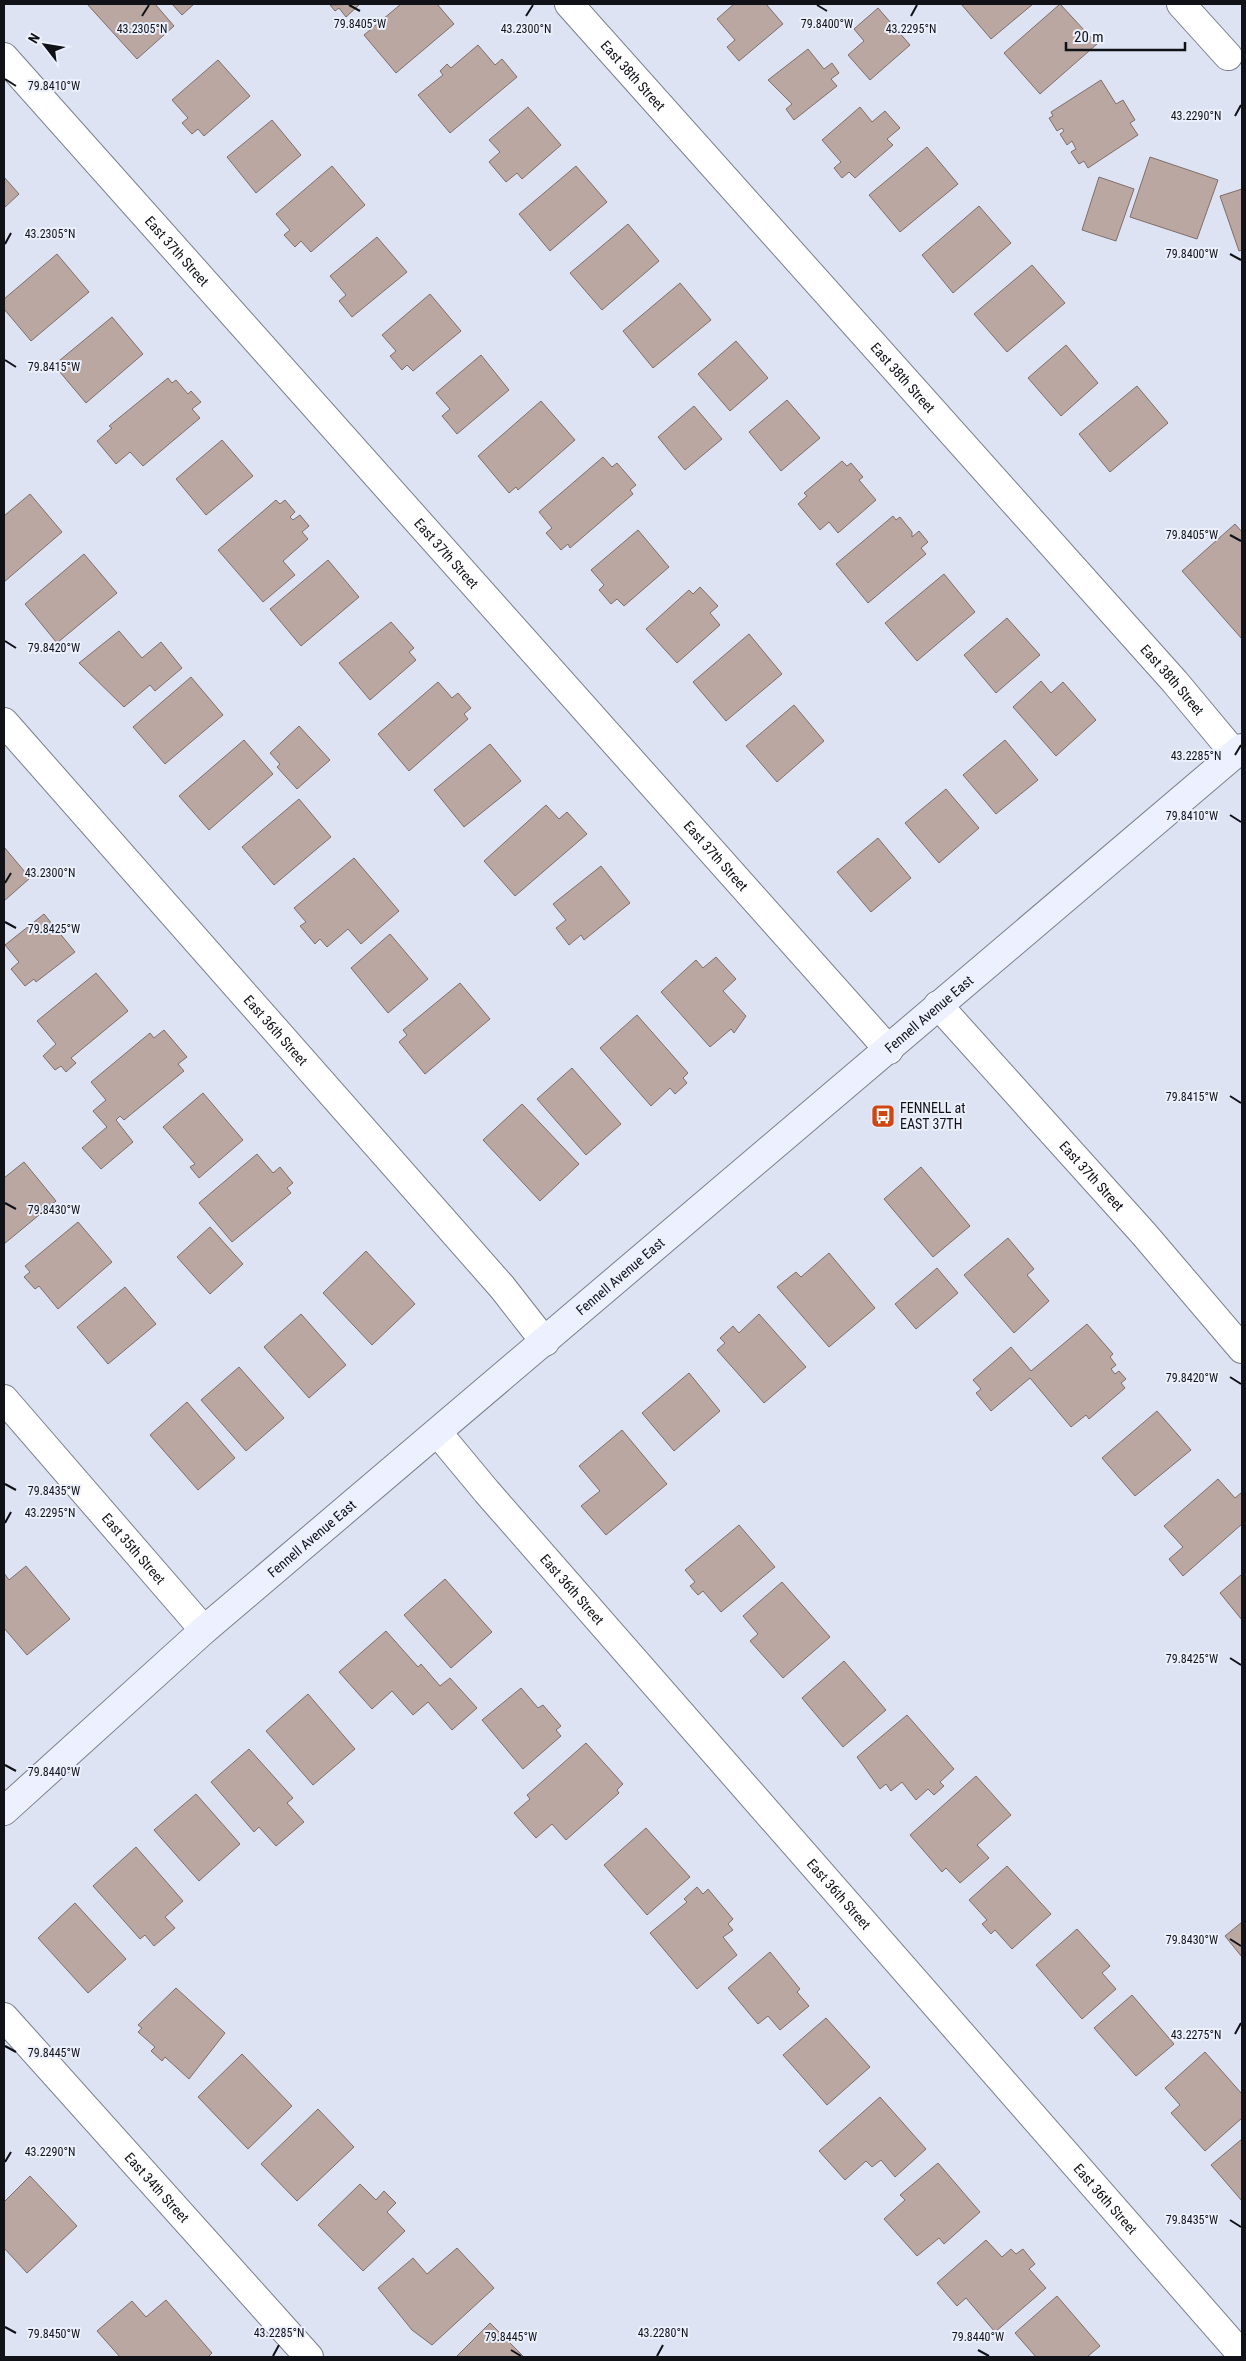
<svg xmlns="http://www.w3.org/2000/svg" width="1246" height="2361" font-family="'Roboto Condensed',sans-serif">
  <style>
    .building { fill: #baa7a2; stroke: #7f6e69 }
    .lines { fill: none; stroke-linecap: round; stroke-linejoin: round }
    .minor-casing { stroke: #797e8c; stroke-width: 30 }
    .secondary-casing { stroke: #797e8c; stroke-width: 30 }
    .minor { stroke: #fff; stroke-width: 28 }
    .secondary { stroke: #edf1ff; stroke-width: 28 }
    .ticks { fill: none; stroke: #101217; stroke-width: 2 }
    .labels { text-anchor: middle; stroke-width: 4; stroke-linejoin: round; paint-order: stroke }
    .street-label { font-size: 14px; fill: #101217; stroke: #ecf0fd }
    .poi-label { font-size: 14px; fill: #101217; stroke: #ecf0fd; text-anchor: start }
    .ticks-label { font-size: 12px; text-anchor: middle; fill: #101217; stroke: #ecf0fd; stroke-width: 4; stroke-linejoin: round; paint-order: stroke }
  </style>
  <rect width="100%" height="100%" fill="#dde3f3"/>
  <path class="building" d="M 87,4 L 155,4 L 174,26 L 137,59 Z
    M 172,4 L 194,4 L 182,15 Z
    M 360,4 L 346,17 L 339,8 L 335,11 L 330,5 Z
    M 401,4 L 437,4 L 454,24 L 396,73 L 364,35 Z
    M 734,4 L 766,4 L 783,24 L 739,61 L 727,47 L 735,40 L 717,19 Z
    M 961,4 L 1033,4 L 991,39 Z
    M 1060,4 L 1097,44 L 1040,94 L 1004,53 Z
    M 878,8 L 910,45 L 870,80 L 848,55 L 864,41 L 854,29 Z
    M 478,45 L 495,65 L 502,59 L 517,77 L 450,133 L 418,95 L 443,75 L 440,71 L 447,64 L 451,68 Z
    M 808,49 L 824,69 L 832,63 L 839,73 L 831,79 L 837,86 L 794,120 L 786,109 L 792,104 L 768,80 Z
    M 218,60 L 250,96 L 204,136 L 198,129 L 192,134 L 182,123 L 188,118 L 172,100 Z
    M 1101,80 L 1116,104 L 1123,100 L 1135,120 L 1130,123 L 1138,135 L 1088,168 L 1084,161 L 1079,164 L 1071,152 L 1076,149 L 1072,141 L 1067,145 L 1060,134 L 1064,131 L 1062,128 L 1057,131 L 1049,118 L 1053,116 L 1051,112 Z
    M 528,107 L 561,145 L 522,179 L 517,173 L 506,182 L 489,162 L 500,152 L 489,140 Z
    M 860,107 L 872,122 L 885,111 L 900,128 L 887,139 L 893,145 L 855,178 L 849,172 L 842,178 L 834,168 L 841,162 L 822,140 Z
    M 272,120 L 301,155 L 256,193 L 227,157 Z
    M 927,147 L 958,184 L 900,232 L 869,195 Z
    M 1150,157 L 1218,180 L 1197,239 L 1130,217 Z
    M 332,166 L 365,205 L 311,252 L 301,241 L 295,247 L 284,235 L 290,230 L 276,214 Z
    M 576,166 L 607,202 L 550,251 L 519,214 Z
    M 4,177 L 19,194 L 4,208 Z
    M 1099,177 L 1134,189 L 1116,241 L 1082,230 Z
    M 1242,189 L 1242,250 L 1239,251 L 1220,196 Z
    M 979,206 L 1011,243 L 953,293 L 922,255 Z
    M 628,224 L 659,261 L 602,310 L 570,273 Z
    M 377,237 L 407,272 L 352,317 L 339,301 L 346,295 L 330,276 Z
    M 57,254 L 89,292 L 31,341 L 4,309 L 4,299 Z
    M 1032,265 L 1065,303 L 1007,352 L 974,314 Z
    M 680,283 L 711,320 L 653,368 L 623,331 Z
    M 430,294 L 461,331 L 413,371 L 407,365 L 402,370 L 390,356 L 396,351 L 382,335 Z
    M 112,317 L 143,354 L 86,403 L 54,365 Z
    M 736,341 L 768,378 L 730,411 L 698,374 Z
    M 1066,345 L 1098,383 L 1061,416 L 1028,378 Z
    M 481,355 L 509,390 L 457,434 L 442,416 L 450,409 L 436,393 Z
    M 168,378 L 172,383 L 176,380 L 188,394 L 191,391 L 201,402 L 192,409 L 200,418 L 143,466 L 130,452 L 116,464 L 97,441 L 112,428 L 109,426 Z
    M 1137,386 L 1168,423 L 1110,472 L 1079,434 Z
    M 787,400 L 820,438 L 781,471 L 749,432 Z
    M 541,401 L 575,440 L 518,490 L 516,487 L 509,493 L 478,456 Z
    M 694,406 L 722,439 L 685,470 L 658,437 Z
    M 222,440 L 253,476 L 206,515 L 176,479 Z
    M 603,457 L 612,467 L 617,463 L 636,485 L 630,490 L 633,494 L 570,548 L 568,544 L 561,550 L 546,533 L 552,528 L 539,512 Z
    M 842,461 L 847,466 L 851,463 L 863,477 L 859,480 L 876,500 L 838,533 L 829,522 L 820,530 L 798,504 L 807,496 L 804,493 Z
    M 30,494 L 62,532 L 4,582 L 4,516 Z
    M 276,500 L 280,504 L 285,500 L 295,512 L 290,517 L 293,520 L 300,515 L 309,526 L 302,532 L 308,539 L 283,561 L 295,575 L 263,602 L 218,550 Z
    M 893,516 L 896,520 L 900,517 L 912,532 L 912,537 L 919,531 L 928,542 L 921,548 L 926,554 L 868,603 L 836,564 Z
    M 1235,524 L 1242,532 L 1242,639 L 1182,571 Z
    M 638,530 L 669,567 L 624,606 L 617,599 L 611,604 L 599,590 L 604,585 L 591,570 Z
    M 84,554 L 117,593 L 57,643 L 25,604 Z
    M 328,560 L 359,597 L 301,646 L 270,609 Z
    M 944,574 L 975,612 L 917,661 L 885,623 Z
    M 700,587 L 718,606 L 710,613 L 720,625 L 677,663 L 646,629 L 689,590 L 693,594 Z
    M 1007,618 L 1040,655 L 996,693 L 964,655 Z
    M 391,622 L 414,648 L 409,652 L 416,660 L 370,700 L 339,663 Z
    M 119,631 L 142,658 L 161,642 L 182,668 L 155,691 L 150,685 L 124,707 L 79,663 Z
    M 749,634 L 782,674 L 726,721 L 693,682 Z
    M 191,677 L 223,715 L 165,764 L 133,727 Z
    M 1041,681 L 1051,693 L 1063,682 L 1096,720 L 1056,756 L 1013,707 Z
    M 438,682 L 452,698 L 458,693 L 471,708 L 464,714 L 468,719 L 409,771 L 378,734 Z
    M 794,705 L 824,741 L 777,782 L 746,746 Z
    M 299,726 L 330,760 L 297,789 L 277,767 L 280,764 L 270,753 Z
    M 244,740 L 273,774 L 209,830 L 179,796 Z
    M 1005,740 L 1038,780 L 996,814 L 963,775 Z
    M 490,744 L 521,781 L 464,827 L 434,790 Z
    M 946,789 L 979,828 L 939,863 L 905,823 Z
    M 299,799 L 331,837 L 274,885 L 242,847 Z
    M 546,805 L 559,819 L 567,812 L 587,834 L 515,896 L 484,861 Z
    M 878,838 L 911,878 L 871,912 L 837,872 Z
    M 4,847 L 30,878 L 4,901 Z
    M 354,858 L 399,911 L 361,944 L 348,929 L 327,947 L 320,939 L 315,944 L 300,926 L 306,922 L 294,908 Z
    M 601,866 L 630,903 L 584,940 L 581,935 L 569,945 L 556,928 L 566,920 L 553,904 Z
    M 44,914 L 75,952 L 36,982 L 34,979 L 25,986 L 11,969 L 19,962 L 5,945 Z
    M 390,934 L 428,979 L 388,1013 L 351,968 Z
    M 716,957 L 736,979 L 723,991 L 746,1016 L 734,1033 L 731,1029 L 710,1047 L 661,992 L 696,960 L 703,968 Z
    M 96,973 L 128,1011 L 71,1058 L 76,1063 L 66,1072 L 61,1066 L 55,1070 L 43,1056 L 56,1044 L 37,1021 Z
    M 460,983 L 490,1019 L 425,1074 L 399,1042 L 407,1035 L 403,1030 Z
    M 637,1015 L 688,1073 L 683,1078 L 687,1083 L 675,1094 L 670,1088 L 651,1106 L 600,1048 Z
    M 164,1030 L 187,1057 L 178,1064 L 184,1071 L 124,1120 L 120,1116 L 116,1120 L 133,1142 L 101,1169 L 82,1148 L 107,1127 L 93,1111 L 106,1100 L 91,1082 L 150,1033 L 154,1038 Z
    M 572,1068 L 621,1124 L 586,1155 L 537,1099 Z
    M 203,1093 L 243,1140 L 199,1178 L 190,1167 L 195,1164 L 163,1127 Z
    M 522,1104 L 579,1164 L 540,1201 L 483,1140 Z
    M 257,1154 L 273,1173 L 280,1167 L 293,1183 L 287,1188 L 291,1193 L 232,1242 L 199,1203 Z
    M 24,1162 L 56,1201 L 4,1244 L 4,1178 Z
    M 921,1167 L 970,1226 L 933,1257 L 884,1199 Z
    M 78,1222 L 112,1262 L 58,1309 L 39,1286 L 35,1289 L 24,1277 L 30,1272 L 25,1266 Z
    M 210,1227 L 243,1264 L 210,1294 L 177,1257 Z
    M 1008,1238 L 1034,1269 L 1027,1275 L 1049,1301 L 1014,1333 L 964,1275 Z
    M 366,1251 L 415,1304 L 372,1345 L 323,1293 Z
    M 829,1253 L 875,1308 L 829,1347 L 777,1287 L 796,1272 L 801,1277 Z
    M 937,1268 L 958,1293 L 916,1329 L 895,1304 Z
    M 125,1287 L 156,1324 L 108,1364 L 77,1327 Z
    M 301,1314 L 346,1365 L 309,1398 L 264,1347 Z
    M 759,1314 L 806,1367 L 764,1403 L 717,1350 L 725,1343 L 720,1338 L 733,1326 L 739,1333 Z
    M 1087,1324 L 1113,1354 L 1110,1357 L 1116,1365 L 1111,1369 L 1115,1374 L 1119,1371 L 1126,1379 L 1121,1383 L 1125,1388 L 1089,1419 L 1086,1415 L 1071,1427 L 1030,1378 L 991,1411 L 976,1393 L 981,1389 L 973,1380 L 1011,1347 L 1031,1371 Z
    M 239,1367 L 284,1418 L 246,1451 L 201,1400 Z
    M 689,1373 L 720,1411 L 674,1451 L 642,1413 Z
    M 187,1402 L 235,1458 L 198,1490 L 150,1435 Z
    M 1157,1411 L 1191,1450 L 1135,1496 L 1102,1458 Z
    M 622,1430 L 667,1484 L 606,1535 L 581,1506 L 600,1491 L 579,1466 Z
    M 1218,1479 L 1235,1498 L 1242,1492 L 1242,1524 L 1183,1576 L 1169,1559 L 1183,1547 L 1164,1526 Z
    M 739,1525 L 775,1567 L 721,1612 L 703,1591 L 698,1595 L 690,1586 L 695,1582 L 685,1570 Z
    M 26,1566 L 70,1619 L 27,1655 L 4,1628 L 4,1573 L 9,1580 Z
    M 1242,1574 L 1242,1620 L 1220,1593 Z
    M 445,1579 L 492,1632 L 451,1668 L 404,1615 Z
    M 782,1582 L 830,1637 L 783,1678 L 750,1641 L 758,1634 L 743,1616 Z
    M 386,1631 L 418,1667 L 421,1664 L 440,1686 L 450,1678 L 477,1708 L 452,1730 L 428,1702 L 413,1715 L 392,1691 L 372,1709 L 339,1672 Z
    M 844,1661 L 886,1710 L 843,1747 L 802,1698 Z
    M 521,1688 L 538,1708 L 543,1705 L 561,1726 L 556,1730 L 561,1736 L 523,1769 L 482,1720 Z
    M 308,1694 L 355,1749 L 313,1785 L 266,1731 Z
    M 907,1715 L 954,1769 L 940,1782 L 944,1786 L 934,1795 L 928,1789 L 916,1800 L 902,1782 L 891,1791 L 886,1784 L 880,1789 L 857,1757 Z
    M 586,1743 L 623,1784 L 617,1790 L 619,1793 L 566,1840 L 552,1824 L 536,1838 L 514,1813 L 530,1799 L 527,1795 Z
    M 249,1749 L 293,1798 L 287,1803 L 304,1822 L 276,1846 L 259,1827 L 254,1832 L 211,1782 Z
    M 976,1776 L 1011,1815 L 977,1845 L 989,1858 L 960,1883 L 946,1868 L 942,1872 L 910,1835 Z
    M 196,1794 L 240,1844 L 199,1881 L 154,1830 Z
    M 646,1828 L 690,1877 L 647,1915 L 604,1865 Z
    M 136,1847 L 183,1901 L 165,1917 L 175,1928 L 154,1946 L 145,1935 L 140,1939 L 93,1886 Z
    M 1007,1866 L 1051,1914 L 1012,1949 L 995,1930 L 991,1934 L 982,1924 L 987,1920 L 969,1900 Z
    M 697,1887 L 703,1894 L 708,1889 L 733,1919 L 728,1924 L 733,1930 L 723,1937 L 737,1955 L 697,1989 L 650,1933 L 687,1902 L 684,1899 Z
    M 75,1903 L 126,1959 L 88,1993 L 38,1938 Z
    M 1242,1922 L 1242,1957 L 1225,1936 Z
    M 1077,1929 L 1110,1966 L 1102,1973 L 1116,1989 L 1082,2019 L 1036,1965 Z
    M 770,1952 L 800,1989 L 797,1992 L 809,2006 L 780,2030 L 768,2016 L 758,2024 L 728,1988 Z
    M 176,1988 L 225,2033 L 189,2079 L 165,2057 L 162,2061 L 151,2051 L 155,2047 L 138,2032 L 142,2028 L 138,2025 Z
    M 1132,1995 L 1174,2044 L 1136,2076 L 1094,2028 Z
    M 826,2018 L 870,2067 L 827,2105 L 783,2055 Z
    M 1205,2052 L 1242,2094 L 1242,2118 L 1205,2151 L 1171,2113 L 1180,2105 L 1165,2088 Z
    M 242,2054 L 292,2106 L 248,2149 L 198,2097 Z
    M 880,2097 L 926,2149 L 895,2177 L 881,2160 L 872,2167 L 866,2161 L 845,2180 L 819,2151 Z
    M 318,2109 L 354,2147 L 297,2201 L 261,2164 Z
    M 1242,2139 L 1242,2201 L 1211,2165 Z
    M 938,2163 L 980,2212 L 944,2244 L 939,2238 L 917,2256 L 884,2219 L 905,2200 L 900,2195 Z
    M 30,2176 L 77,2226 L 27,2273 L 4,2248 L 4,2202 Z
    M 360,2184 L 376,2200 L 384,2191 L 396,2203 L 387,2212 L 405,2231 L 363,2271 L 318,2225 Z
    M 986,2240 L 1002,2257 L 1011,2249 L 1016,2254 L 1023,2249 L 1035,2264 L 1029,2269 L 1046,2288 L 995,2332 L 966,2298 L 957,2306 L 937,2283 Z
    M 457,2248 L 494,2288 L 432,2345 L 412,2330 L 378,2288 L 413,2258 L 427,2274 Z
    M 1057,2296 L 1100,2346 L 1087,2357 L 1036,2357 L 1015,2333 Z
    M 166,2300 L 212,2353 L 208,2357 L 120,2357 L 97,2331 L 132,2301 L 146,2317 Z
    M 490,2323 L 524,2357 L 456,2357 Z"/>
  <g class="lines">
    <g class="minor-casing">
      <g id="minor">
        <path id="s1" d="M 569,4 L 1175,682 L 1235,754"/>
        <path d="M 1181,4 L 1228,56"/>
        <path id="s2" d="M 4,57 L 889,1050"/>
        <path id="s3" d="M 4,722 L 502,1287 L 545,1342"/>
        <path id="s4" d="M 938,1005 L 1144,1234 L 1242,1349"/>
        <path id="s5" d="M 4,1399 L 204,1630"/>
        <path id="s6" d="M 438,1433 L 487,1492 L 1242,2355"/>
        <path id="s7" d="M 4,2017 L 309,2357"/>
      </g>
    </g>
    <g class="secondary-casing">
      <g id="secondary">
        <path id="s8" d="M 4,1811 L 204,1630 L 1242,748"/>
      </g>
    </g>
    <use href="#minor" class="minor"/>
    <use href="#secondary" class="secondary"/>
  </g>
  <path class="ticks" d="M 349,5 L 360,11M 817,5 L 827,11M 142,16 L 149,5M 526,16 L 533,5M 911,16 L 917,5M 5,79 L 16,86M 1235,116 L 1241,105M 5,244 L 11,233M 1230,254 L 1241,260M 5,360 L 16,367M 1230,535 L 1241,541M 5,641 L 16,648M 1235,755 L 1241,745M 1230,815 L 1241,822M 5,883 L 11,873M 5,922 L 16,928M 1230,1096 L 1241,1103M 5,1203 L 16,1209M 1230,1377 L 1241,1384M 5,1484 L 16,1490M 5,1523 L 11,1512M 1230,1658 L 1241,1665M 5,1765 L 16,1771M 1230,1939 L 1241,1946M 1235,2034 L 1241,2023M 5,2046 L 16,2052M 5,2162 L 11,2152M 1230,2220 L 1241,2227M 5,2327 L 16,2333M 511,2350 L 521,2356M 978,2350 L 989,2356M 273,2356 L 279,2345M 657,2356 L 663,2345"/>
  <defs>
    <g id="bus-square" transform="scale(1.25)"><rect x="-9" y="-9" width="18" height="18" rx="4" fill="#ce4713" stroke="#ecf0fd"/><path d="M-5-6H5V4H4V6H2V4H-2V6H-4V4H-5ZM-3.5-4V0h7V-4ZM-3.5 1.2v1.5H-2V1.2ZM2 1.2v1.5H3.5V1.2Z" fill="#fff"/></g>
  </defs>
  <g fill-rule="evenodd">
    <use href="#bus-square" x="883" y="1116"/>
  </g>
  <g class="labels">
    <g class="street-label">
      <text dy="5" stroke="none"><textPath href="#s1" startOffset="96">East 38th Street</textPath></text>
      <text dy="5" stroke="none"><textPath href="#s2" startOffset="260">East 37th Street</textPath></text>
      <text dy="5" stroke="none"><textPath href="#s1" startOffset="501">East 38th Street</textPath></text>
      <text dy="5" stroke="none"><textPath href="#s2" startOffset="665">East 37th Street</textPath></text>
      <text dy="5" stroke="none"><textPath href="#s1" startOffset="906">East 38th Street</textPath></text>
      <text dy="5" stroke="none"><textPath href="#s2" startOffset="1070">East 37th Street</textPath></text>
      <text dy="5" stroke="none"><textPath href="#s8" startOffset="1221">Fennell Avenue East</textPath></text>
      <text dy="5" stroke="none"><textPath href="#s3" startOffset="411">East 36th Street</textPath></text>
      <text dy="5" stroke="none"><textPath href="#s4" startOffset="230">East 37th Street</textPath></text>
      <text dy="5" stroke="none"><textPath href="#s8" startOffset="816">Fennell Avenue East</textPath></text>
      <text dy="5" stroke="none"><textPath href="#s8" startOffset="411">Fennell Avenue East</textPath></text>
      <text dy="5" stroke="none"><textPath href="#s5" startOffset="198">East 35th Street</textPath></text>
      <text dy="5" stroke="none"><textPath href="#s6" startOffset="206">East 36th Street</textPath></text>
      <text dy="5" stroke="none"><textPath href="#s6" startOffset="611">East 36th Street</textPath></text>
      <text dy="5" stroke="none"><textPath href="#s7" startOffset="229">East 34th Street</textPath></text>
      <text dy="5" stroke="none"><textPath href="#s6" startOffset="1016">East 36th Street</textPath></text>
    </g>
    <g class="poi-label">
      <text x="900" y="1113">FENNELL at<tspan x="900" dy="16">EAST 37TH</tspan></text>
    </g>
  </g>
  <g class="ticks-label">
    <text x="360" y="28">79.8405°W</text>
    <text x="827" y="28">79.8400°W</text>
    <text x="142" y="33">43.2305°N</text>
    <text x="526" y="33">43.2300°N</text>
    <text x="911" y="33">43.2295°N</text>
    <text x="54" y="90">79.8410°W</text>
    <text x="1196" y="120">43.2290°N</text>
    <text x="50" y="238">43.2305°N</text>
    <text x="1192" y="258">79.8400°W</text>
    <text x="54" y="371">79.8415°W</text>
    <text x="1192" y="539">79.8405°W</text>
    <text x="54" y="652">79.8420°W</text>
    <text x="1196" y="760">43.2285°N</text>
    <text x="1192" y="820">79.8410°W</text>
    <text x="50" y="877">43.2300°N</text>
    <text x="54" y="933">79.8425°W</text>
    <text x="1192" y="1101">79.8415°W</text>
    <text x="54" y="1214">79.8430°W</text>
    <text x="1192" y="1382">79.8420°W</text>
    <text x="54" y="1495">79.8435°W</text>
    <text x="50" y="1517">43.2295°N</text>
    <text x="1192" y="1663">79.8425°W</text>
    <text x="54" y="1776">79.8440°W</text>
    <text x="1192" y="1944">79.8430°W</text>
    <text x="1196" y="2039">43.2275°N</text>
    <text x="54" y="2057">79.8445°W</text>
    <text x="50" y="2156">43.2290°N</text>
    <text x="1192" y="2224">79.8435°W</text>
    <text x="279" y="2337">43.2285°N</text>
    <text x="663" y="2337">43.2280°N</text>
    <text x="54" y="2338">79.8450°W</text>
    <text x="511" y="2341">79.8445°W</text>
    <text x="978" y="2341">79.8440°W</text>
  </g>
  <rect width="1246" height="2361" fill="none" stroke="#101217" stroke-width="10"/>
  <g transform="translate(45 45) rotate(301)" stroke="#ecf0fd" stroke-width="4" paint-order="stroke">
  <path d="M0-4L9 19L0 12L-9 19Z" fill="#101217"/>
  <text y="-8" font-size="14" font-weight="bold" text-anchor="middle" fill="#101217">N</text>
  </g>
  <path d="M1066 42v8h119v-8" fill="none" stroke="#101217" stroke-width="2.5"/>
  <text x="1074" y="42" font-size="15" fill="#101217" stroke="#ecf0fd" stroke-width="4" paint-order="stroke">20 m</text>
</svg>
